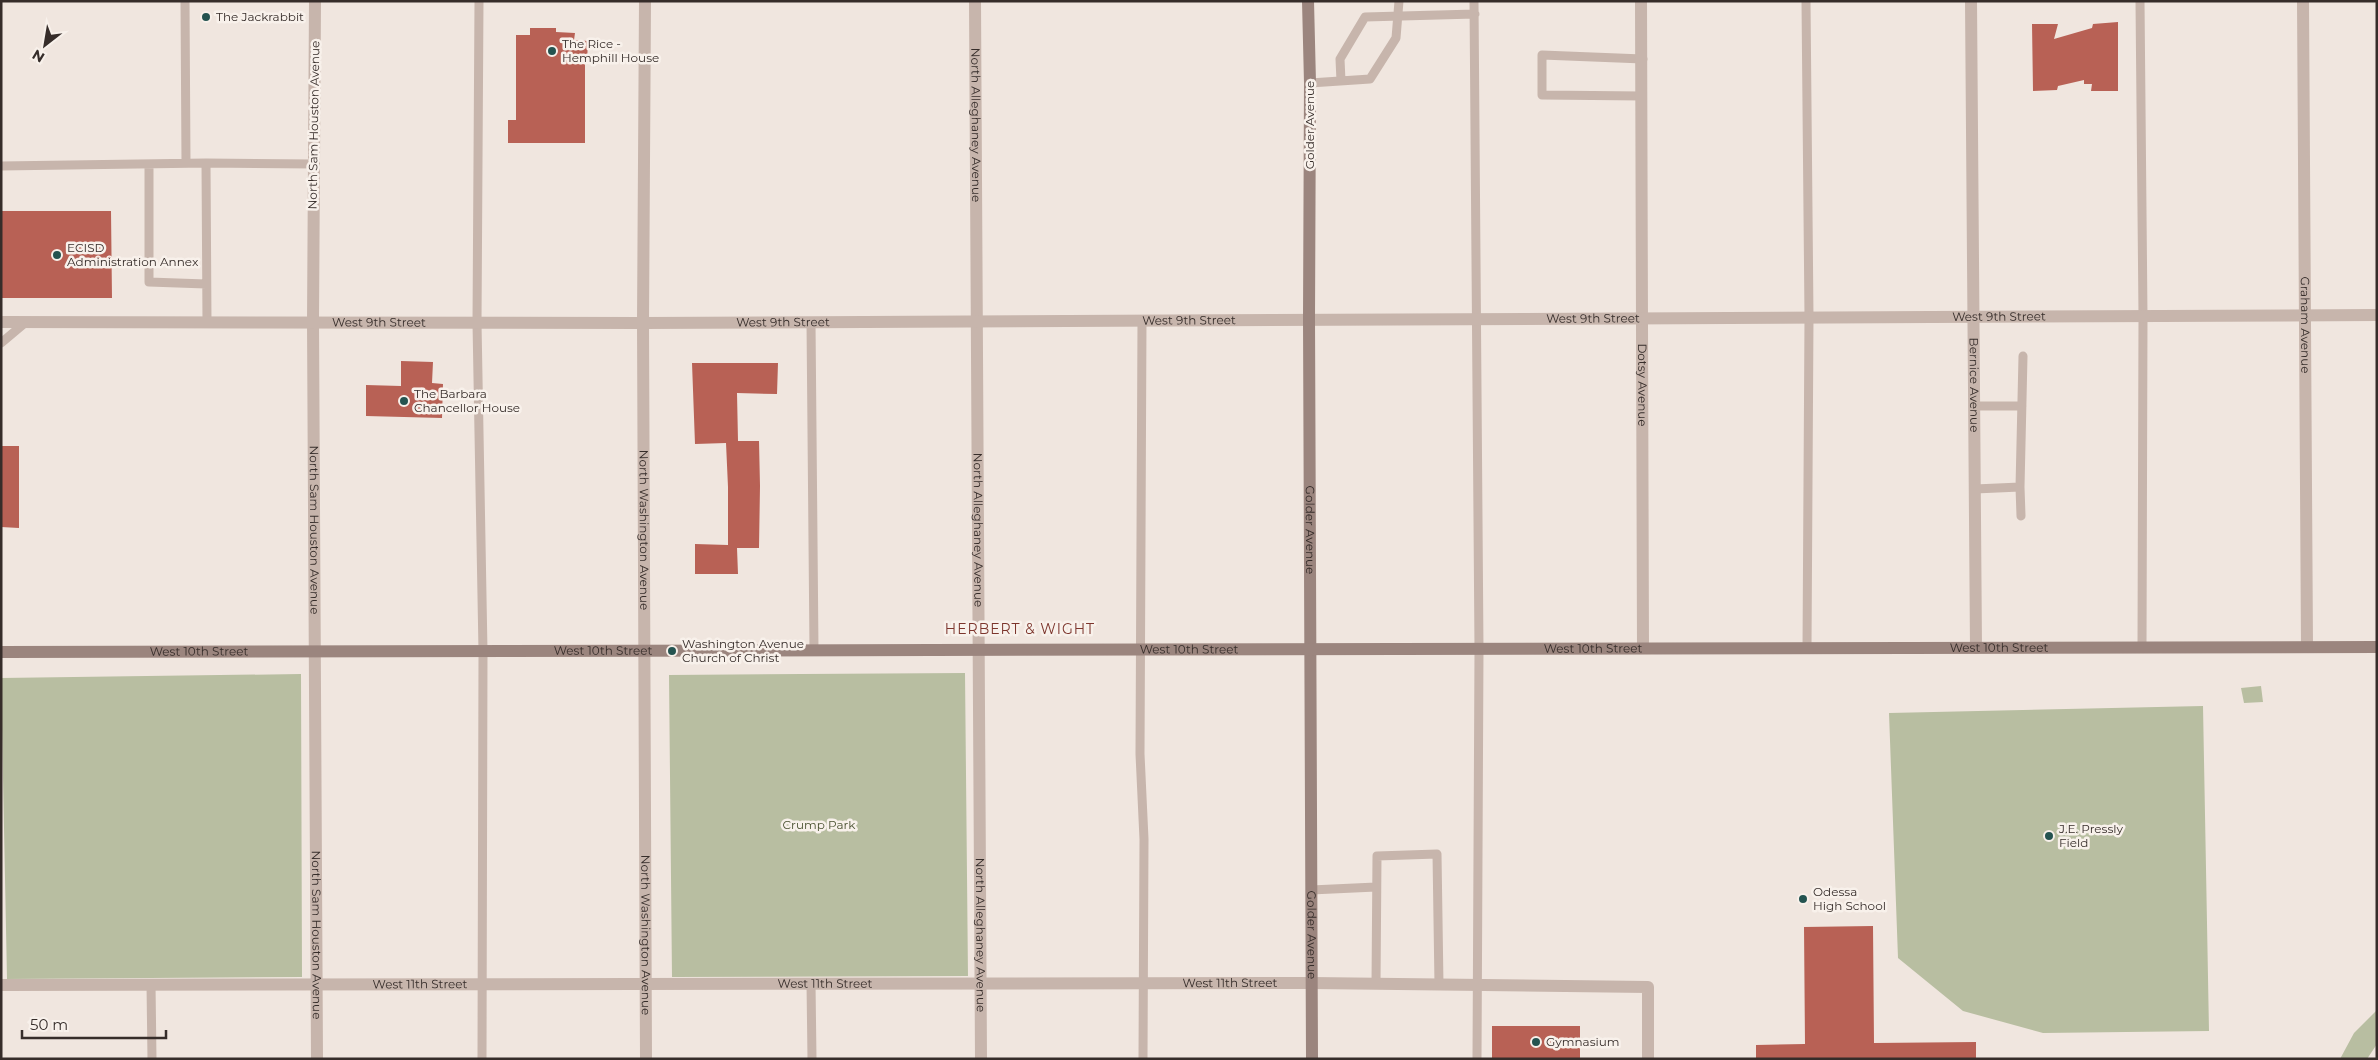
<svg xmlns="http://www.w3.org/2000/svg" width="2378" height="1060" font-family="Montserrat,sans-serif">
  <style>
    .green { fill: #b8bea1 }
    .building { fill: #b86155 }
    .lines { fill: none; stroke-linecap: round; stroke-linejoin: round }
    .lane { stroke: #c7b5ac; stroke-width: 9 }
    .street { stroke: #c7b5ac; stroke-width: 12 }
    .secondary { stroke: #9b857e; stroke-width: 12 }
    .poi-dot { fill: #245350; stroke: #f8f1eb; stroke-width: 2 }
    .labels { text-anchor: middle; stroke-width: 5; stroke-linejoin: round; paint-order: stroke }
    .poi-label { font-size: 12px; fill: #362d2a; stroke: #f8f1eb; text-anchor: start }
    .street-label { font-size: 12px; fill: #362d2a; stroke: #f8f1eb }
    .park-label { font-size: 12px; fill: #4a5231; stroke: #f8f1eb }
    .neighbourhood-label { font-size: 14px; letter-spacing: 1px; fill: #7c352c; stroke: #f8f1eb }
  </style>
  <rect width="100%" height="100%" fill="#f0e6df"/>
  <path class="green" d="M 965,673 L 968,976 L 672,977 L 669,675 Z
    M 301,674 L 302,977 L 7,979 L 1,678 Z
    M 2261,686 L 2263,702 L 2244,703 L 2241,688 Z
    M 2203,706 L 2209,1031 L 2043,1033 L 1963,1011 L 1898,958 L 1889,713 Z
    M 2377,1010 L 2377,1044 L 2367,1059 L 2340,1059 L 2354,1033 Z"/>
  <path class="building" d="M 2118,22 L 2118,91 L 2091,91 L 2092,84 L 2084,84 L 2084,80 L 2058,86 L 2057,90 L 2033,91 L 2032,24 L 2058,24 L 2054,39 L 2092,28 L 2093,24 Z
    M 530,28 L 556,28 L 556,32 L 575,33 L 574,40 L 588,41 L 587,62 L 585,62 L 585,143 L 508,143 L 508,120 L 516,120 L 516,35 L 530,35 Z
    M 1,211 L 111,211 L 112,298 L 1,298 Z
    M 401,361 L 433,362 L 432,383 L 443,384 L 442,418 L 366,416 L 366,385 L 401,386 Z
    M 692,363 L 778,363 L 777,394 L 737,393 L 738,441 L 759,441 L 760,486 L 759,548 L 737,548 L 738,574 L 695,574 L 695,544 L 728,545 L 728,487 L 726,443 L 695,444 Z
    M 1,446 L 19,446 L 19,528 L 1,527 Z
    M 1873,926 L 1874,1043 L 1976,1042 L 1976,1059 L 1756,1059 L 1756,1045 L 1805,1044 L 1804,927 Z
    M 1492,1026 L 1580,1026 L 1580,1059 L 1492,1059 Z"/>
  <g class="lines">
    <path class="lane" d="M 185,1 L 186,163
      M 479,1 L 477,323 L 483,651 L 482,1059
      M 1474,1 L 1479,649 L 1477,1059
      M 1806,1 L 1809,317 L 1807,648
      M 2140,1 L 2143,316 L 2142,647
      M 1341,81 L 1340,59 L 1365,17 L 1475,14
      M 1310,83 L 1370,79 L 1396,38 L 1399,1
      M 1642,96 L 1542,95 L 1542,55 L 1643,59
      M 206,163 L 314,164
      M 149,164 L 149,282 L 206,284
      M 1,166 L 206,163 L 207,322
      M 1142,320 L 1140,754 L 1144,839 L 1143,1059
      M 811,322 L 814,650
      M 1,343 L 26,322
      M 1974,406 L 2022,406
      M 2020,487 L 2021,516
      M 1975,489 L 2020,487 L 2023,356
      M 1311,890 L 1376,887
      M 811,983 L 812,1059
      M 151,984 L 152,1059
      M 1376,984 L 1377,856 L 1437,854 L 1439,985"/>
    <g class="street">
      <path id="s1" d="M 315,1 L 313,322 L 317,1059"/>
      <path id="s2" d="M 645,1 L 643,323 L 646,1059"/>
      <path id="s3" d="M 975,1 L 981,1059"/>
      <path id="s4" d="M 1641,1 L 1643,648"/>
      <path id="s5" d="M 1971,1 L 1976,648"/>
      <path id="s6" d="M 2303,1 L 2307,647"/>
      <path id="s7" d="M 1,322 L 643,323 L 2377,315"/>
      <path id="s8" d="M 1,985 L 1312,983 L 1648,987 L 1648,1059"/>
    </g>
    <g class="secondary">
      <path id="s9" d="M 1308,1 L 1310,83 L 1309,319 L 1312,1059"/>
      <path id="s10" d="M 1,652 L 2377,647"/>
    </g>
  </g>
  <g class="poi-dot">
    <circle cx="206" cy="17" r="5"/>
    <circle cx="552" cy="51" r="5"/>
    <circle cx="57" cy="255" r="5"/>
    <circle cx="404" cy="401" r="5"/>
    <circle cx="672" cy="651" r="5"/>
    <circle cx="2049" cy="836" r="5"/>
    <circle cx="1803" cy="899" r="5"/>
    <circle cx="1536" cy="1042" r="5"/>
  </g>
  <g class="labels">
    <g class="poi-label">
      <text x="216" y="21">The Jackrabbit</text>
      <text x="562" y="48">The Rice -<tspan x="562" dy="14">Hemphill House</tspan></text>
      <text x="67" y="252">ECISD<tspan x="67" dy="14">Administration Annex</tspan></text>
      <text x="414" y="398">The Barbara<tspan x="414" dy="14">Chancellor House</tspan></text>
      <text x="682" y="648">Washington Avenue<tspan x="682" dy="14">Church of Christ</tspan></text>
      <text x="2059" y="833">J.E. Pressly<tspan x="2059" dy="14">Field</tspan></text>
      <text x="1813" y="896">Odessa<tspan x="1813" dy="14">High School</tspan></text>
      <text x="1546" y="1046">Gymnasium</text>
    </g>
    <g class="street-label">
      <text transform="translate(314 125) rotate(-89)" y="4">North Sam Houston Avenue</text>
      <text dy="4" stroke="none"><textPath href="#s3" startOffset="124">North Alleghaney Avenue</textPath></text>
      <text transform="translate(1310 125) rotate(-90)" y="4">Golder Avenue</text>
      <text dy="4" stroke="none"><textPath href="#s7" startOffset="1998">West 9th Street</textPath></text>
      <text dy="4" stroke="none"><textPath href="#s7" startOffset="1592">West 9th Street</textPath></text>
      <text dy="4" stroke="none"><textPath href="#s7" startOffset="1188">West 9th Street</textPath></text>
      <text dy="4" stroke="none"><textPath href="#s7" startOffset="378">West 9th Street</textPath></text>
      <text dy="4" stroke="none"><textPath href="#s7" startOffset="782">West 9th Street</textPath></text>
      <text dy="4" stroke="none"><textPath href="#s6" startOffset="324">Graham Avenue</textPath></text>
      <text dy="4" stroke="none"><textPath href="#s5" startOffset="384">Bernice Avenue</textPath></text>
      <text dy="4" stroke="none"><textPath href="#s4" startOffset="384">Dotsy Avenue</textPath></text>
      <text dy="4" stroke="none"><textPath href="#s1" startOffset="529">North Sam Houston Avenue</textPath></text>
      <text dy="4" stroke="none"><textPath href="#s2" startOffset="529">North Washington Avenue</textPath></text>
      <text dy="4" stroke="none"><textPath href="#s3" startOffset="529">North Alleghaney Avenue</textPath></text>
      <text dy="4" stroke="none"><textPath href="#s9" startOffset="529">Golder Avenue</textPath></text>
      <text dy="4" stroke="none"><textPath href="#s10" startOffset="1998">West 10th Street</textPath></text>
      <text dy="4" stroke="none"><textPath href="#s10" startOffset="1188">West 10th Street</textPath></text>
      <text dy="4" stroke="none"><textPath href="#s10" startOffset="1592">West 10th Street</textPath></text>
      <text dy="4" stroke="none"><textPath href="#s10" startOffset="602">West 10th Street</textPath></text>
      <text dy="4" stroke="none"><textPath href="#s10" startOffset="198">West 10th Street</textPath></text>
      <text dy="4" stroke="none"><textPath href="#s1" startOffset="934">North Sam Houston Avenue</textPath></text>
      <text dy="4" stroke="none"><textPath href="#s2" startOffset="934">North Washington Avenue</textPath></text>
      <text dy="4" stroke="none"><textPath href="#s3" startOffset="934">North Alleghaney Avenue</textPath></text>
      <text dy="4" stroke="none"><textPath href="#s9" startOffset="934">Golder Avenue</textPath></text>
      <text dy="4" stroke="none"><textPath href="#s8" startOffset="419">West 11th Street</textPath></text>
      <text dy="4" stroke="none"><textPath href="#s8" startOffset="824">West 11th Street</textPath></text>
      <text dy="4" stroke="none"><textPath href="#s8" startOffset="1229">West 11th Street</textPath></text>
    </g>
    <g class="park-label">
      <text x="819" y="829">Crump Park</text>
    </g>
    <g class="neighbourhood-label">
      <text x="1020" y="634">HERBERT &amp; WIGHT</text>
    </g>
  </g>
  <rect width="2378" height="1060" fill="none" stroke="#362d2a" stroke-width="5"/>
  <g transform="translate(45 45) rotate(211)" stroke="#f8f1eb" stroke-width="4" paint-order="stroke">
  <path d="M0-4L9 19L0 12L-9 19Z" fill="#362d2a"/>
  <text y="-8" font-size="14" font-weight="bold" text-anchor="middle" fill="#362d2a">N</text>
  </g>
  <path d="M22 1030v8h144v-8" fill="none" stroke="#362d2a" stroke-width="2.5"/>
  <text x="30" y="1030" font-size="15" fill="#362d2a" stroke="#f8f1eb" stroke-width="4" paint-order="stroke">50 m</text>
</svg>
